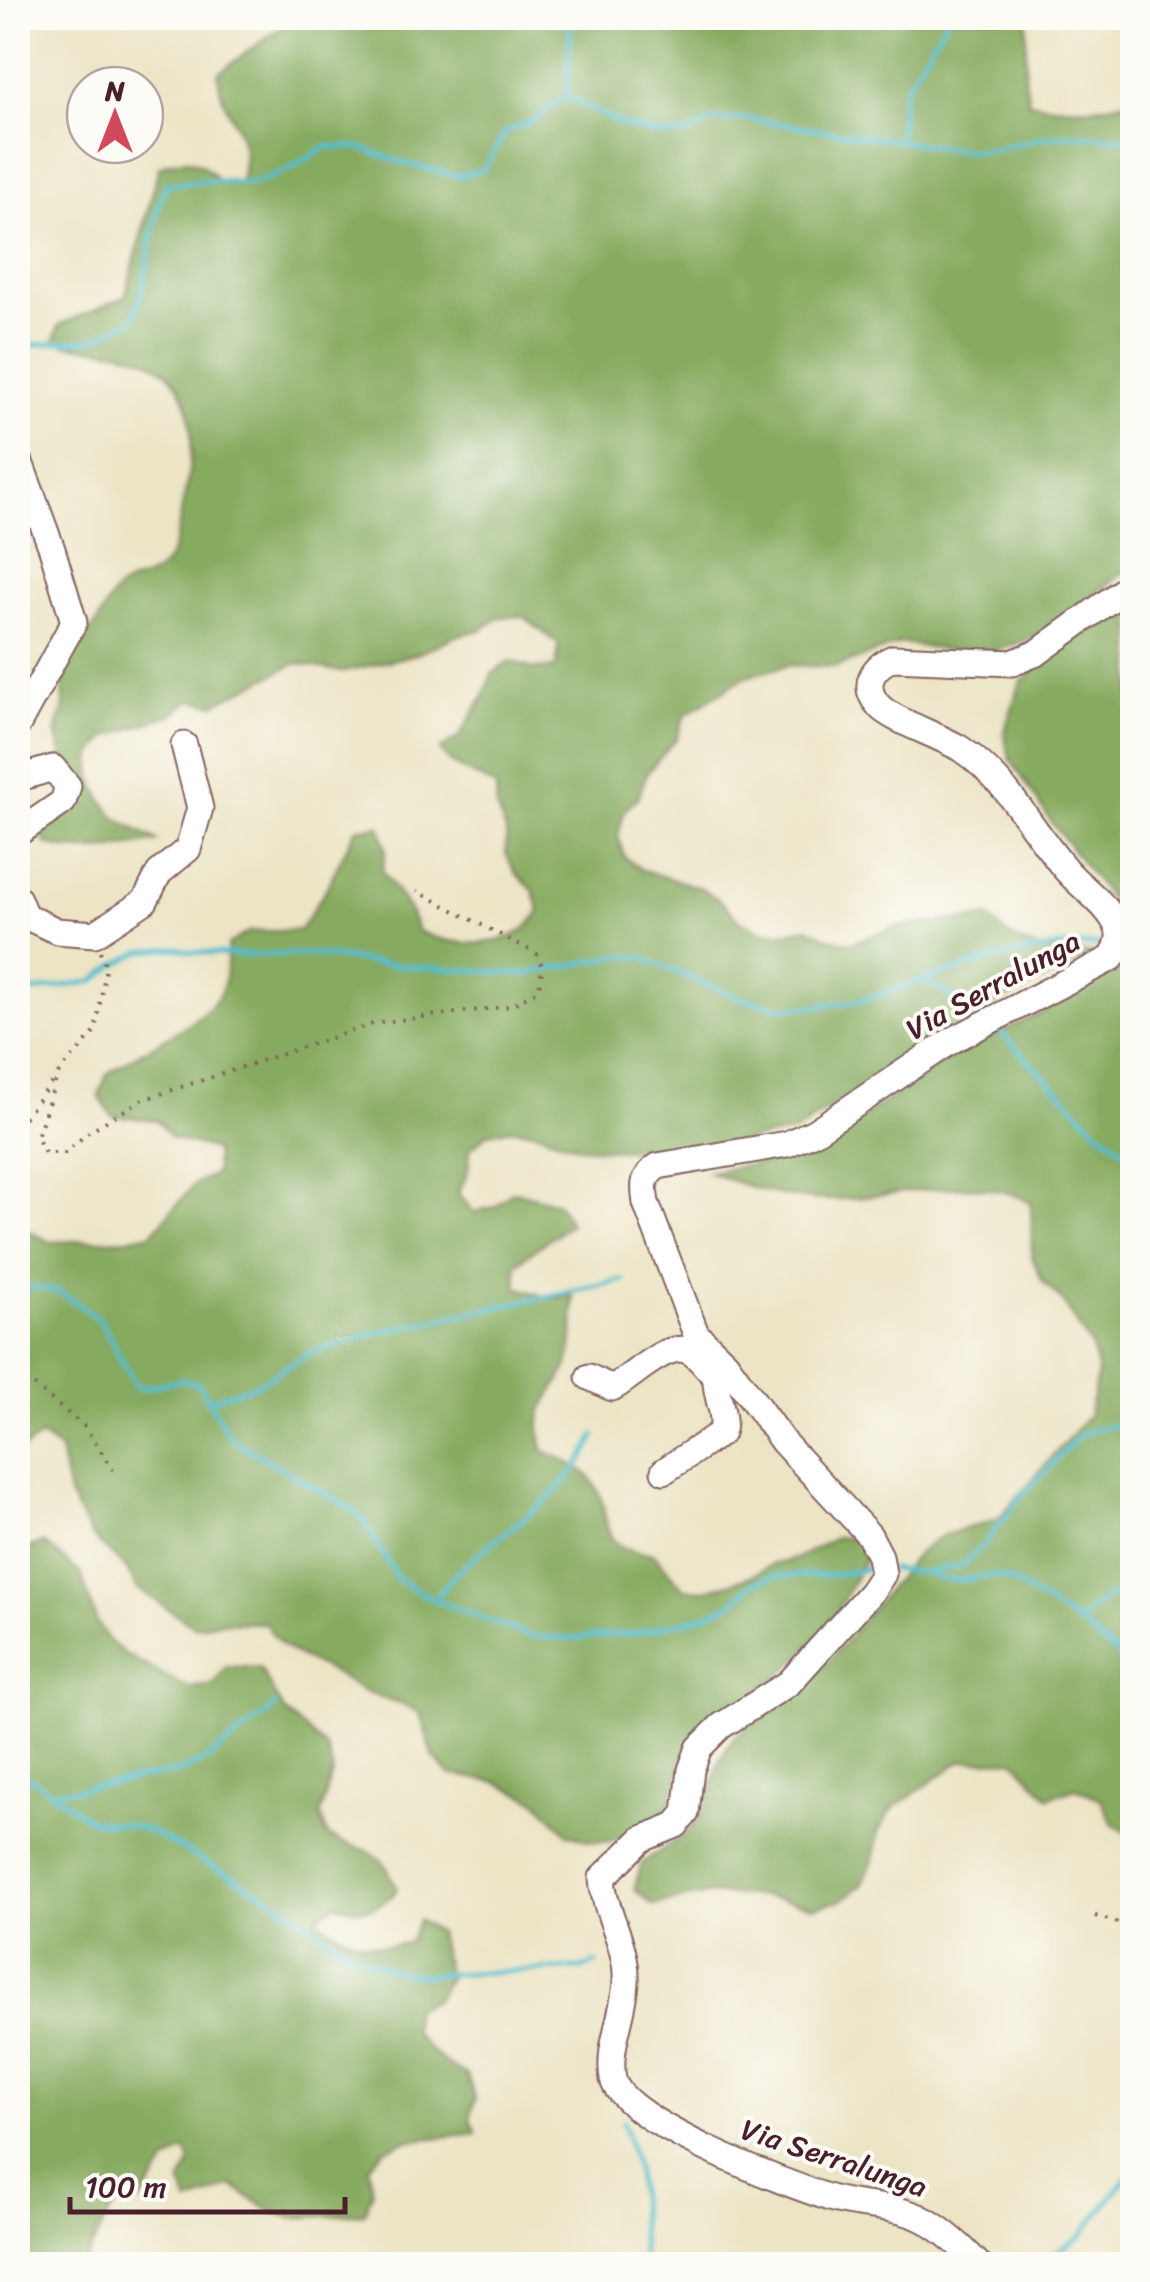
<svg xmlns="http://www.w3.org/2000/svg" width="1150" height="2282" font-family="Sriracha,sans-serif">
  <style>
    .forest { fill: #86aa5e; stroke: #686444; stroke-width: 2.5 }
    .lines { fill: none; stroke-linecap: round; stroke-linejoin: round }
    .stream { stroke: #51bdcc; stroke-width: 5 }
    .minor-casing { stroke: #836461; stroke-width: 29 }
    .path { stroke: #836461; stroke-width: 4; stroke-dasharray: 2.5 8; stroke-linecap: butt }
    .minor { stroke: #fff; stroke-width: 25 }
    .labels { text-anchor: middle; stroke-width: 8; stroke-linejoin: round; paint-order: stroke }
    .street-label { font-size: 30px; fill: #4a1f2b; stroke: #fdfcf7 }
  </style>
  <rect width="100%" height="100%" fill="#fdfcf7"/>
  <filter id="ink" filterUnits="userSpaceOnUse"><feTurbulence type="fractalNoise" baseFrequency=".01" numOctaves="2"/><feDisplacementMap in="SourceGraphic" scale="20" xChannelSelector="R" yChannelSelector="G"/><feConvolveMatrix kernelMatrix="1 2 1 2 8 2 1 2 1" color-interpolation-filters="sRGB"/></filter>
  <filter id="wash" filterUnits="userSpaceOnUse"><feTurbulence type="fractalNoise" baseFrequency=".0048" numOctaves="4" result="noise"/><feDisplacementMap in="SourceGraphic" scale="40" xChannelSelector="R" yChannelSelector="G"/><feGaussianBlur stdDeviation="2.25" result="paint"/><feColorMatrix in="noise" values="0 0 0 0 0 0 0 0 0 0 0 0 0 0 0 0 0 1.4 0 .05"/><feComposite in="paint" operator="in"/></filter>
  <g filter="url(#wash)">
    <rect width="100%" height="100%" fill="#ece4c5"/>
    <path class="forest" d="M 294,18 L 1027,18 L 1025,78 L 1029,102 C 1063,109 1099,111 1132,99 L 1132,566 L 1042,635 L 995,651 L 948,650 L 901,643 L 836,667 L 790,665 L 746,676 L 685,715 L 677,738 L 647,773 L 639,795 L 624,812 L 618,835 L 624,857 L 642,870 L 701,888 L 722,902 L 739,920 L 761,931 L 785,933 L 808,927 L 828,938 L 852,943 L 896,927 L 989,917 C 1017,953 1053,951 1095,954 L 956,1024 L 795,1132 L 731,1143 L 625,1150 L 579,1147 L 534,1131 L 510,1129 L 488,1133 L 470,1149 L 468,1172 L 458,1193 L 473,1212 L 495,1207 L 513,1191 L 558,1203 L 570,1223 C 553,1239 532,1248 516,1265 L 517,1287 L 549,1298 L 573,1296 C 573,1318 576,1349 566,1369 C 548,1407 533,1401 543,1450 C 557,1457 574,1463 585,1473 C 622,1508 583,1550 653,1553 L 684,1589 L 707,1590 L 751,1576 L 772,1565 L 795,1559 L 837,1537 L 860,1539 L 864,1561 L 830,1625 L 783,1673 L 686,1749 L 670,1806 L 651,1822 L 612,1842 L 590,1841 L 568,1834 L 537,1801 L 496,1782 L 449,1774 L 433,1756 L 420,1713 C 401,1702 381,1699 361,1690 C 351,1686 344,1678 334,1673 C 303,1656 284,1656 265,1623 L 219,1622 L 195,1627 L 137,1588 L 126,1568 L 91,1535 L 69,1495 L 60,1450 L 42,1436 L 23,1449 L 18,1462 L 18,1226 L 51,1242 L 128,1239 L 151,1234 L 195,1184 L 216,1173 L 215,1150 L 171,1138 L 157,1120 L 112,1116 L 99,1096 L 107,1074 C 136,1052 205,1023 221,992 C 227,979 227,959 228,945 L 248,932 L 300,930 L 325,891 L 356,829 L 380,826 L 386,849 L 382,871 L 409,909 L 418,931 C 456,949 517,951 540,911 L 533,890 L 516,874 L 506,854 L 506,831 L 497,810 L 496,787 C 474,773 457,772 440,750 L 460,736 L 484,696 L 492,674 L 511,661 L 533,669 L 556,668 L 559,645 L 523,616 L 500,617 L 481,630 L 458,635 L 417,654 L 342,672 L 297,663 L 214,704 L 191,700 L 173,714 L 107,737 L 92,755 L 92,778 L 102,800 L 116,818 L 157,841 C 118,849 85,855 46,844 L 38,823 L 61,814 L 78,798 C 76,775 60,758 57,734 C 56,724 63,715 64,705 C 64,690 59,673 63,659 C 69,641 83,640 94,627 C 103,616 107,598 119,589 C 131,580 148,579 160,569 C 178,553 179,519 184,498 C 198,435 200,368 122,352 C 99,348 77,348 54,342 L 59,325 L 125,297 L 159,167 C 185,155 199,158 218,180 L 241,181 C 254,125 221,122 218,73 Z
      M 1132,603 L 1132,1494 C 1117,1516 1117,1540 1132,1562 L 1132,1836 L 1113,1824 L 1101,1799 L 1076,1788 L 1049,1797 L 1014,1760 L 961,1761 L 893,1808 L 878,1832 L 874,1858 L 862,1885 L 840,1901 L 815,1907 L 763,1896 L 707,1894 L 653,1905 L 634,1889 L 642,1863 L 688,1832 L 704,1810 L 720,1760 L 735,1736 L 782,1704 L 830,1660 L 918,1553 L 942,1536 L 998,1519 L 1088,1416 L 1098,1373 L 1092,1348 L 1063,1301 L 1043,1282 L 1032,1257 L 1031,1202 C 968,1168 881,1204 812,1199 C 775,1197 743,1185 709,1172 L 779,1160 L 847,1128 L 951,1056 L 1043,1012 L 1120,966 L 1123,916 L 1052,823 L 1010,759 L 1004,732 L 1021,682 L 1041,663 Z
      M 44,1543 L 81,1574 L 96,1620 L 108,1640 L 126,1655 L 189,1688 L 213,1685 L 227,1666 L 260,1668 L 283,1710 L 326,1748 L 333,1770 L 320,1814 L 328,1837 C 368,1855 380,1843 397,1890 C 375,1913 365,1911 334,1905 L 316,1919 C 346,1940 373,1952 410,1942 L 418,1920 L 438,1932 L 448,1978 L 436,1999 L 414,2009 L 413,2031 C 429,2051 444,2064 467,2075 L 475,2098 L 470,2119 L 476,2133 L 406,2141 L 385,2149 L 368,2167 L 373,2191 L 364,2213 L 294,2218 L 272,2212 L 232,2186 L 189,2203 L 181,2182 L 191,2161 L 185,2150 L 166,2163 L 140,2202 L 117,2204 C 102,2222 95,2243 83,2264 L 18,2264 L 18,1564 L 23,1549 Z"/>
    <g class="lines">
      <path class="stream" d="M 567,96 L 570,31 L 576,18
        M 898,140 L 904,90 L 948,18
        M 18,346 L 90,340 L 132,321 C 150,277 148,229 166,185 L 198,181 L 254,183 L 288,170 L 326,147 L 358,147 L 397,161 L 457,176 L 483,170 L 506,132 L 530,122 L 567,96 L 624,126 L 659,135 L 685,135 L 715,120 L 747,119 L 968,151 C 1001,151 1030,138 1062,135 C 1085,133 1109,140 1132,138
        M 923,981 L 982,1014
        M 18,994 L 94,981 L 115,965 L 143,951 L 177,948 L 191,952 L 237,955 L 310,954 L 394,965 L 526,974 L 618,956 L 638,956 L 739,998 L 783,1008 L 818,1006 L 859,1001 L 993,959 L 1053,947 L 1110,944
        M 997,1029 L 1098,1130 L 1132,1156
        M 18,1285 L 60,1292 L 99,1319 L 138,1389 L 180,1380 L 199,1384 L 231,1439 L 353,1510 L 364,1521 L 398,1580 L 434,1600 L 530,1636 L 567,1639 L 637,1633 L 694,1619 L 730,1605 L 753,1583 L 775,1576 L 832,1575 L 875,1568
        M 211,1399 L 254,1386 L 308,1354 L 375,1333 L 623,1280
        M 891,1569 L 924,1573 L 941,1579 L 962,1580 L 993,1575 L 1010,1580 L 1078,1623 L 1132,1667
        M 926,1573 L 962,1565 L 984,1545 L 1021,1496 L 1079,1436 L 1095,1429 L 1132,1422
        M 434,1600 C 478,1536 565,1510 595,1435
        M 1078,1623 L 1094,1607 L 1132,1581
        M 18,1776 L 34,1780 L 91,1821 L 132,1826 L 153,1833 L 269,1897 L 347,1950 L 384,1967 L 402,1973 L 426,1975 L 582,1968 L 596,1963
        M 52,1791 L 81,1789 L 182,1771 L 211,1757 L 276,1706
        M 623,2120 L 637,2173 L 643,2264
        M 1037,2264 L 1080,2237 L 1132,2171"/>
    </g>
  </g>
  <g filter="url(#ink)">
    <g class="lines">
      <g class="minor-casing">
        <path id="minor" d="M 18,457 L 52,549 L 74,622 L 18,724
          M 18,772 L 26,776 L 53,768 L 68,786 L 63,802 L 18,833
          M 18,899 L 25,916 L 57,931 L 95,934 L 145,901 L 159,873 L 188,849 L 200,808 L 184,745
          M 589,1377 L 612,1388 C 631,1379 665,1341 689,1351 C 697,1355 705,1366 712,1373
          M 664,1471 L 721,1433 C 728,1414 714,1396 716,1376 L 733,1373
          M 978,2264 C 961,2246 942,2228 919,2217 C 892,2205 858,2207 830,2198 C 787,2184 623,2123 613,2079 C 607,2047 625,2013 626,1981 C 628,1945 604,1913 602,1878 L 642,1839 L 676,1825 L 686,1813 L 691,1770 L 699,1748 L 721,1726 L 789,1683 L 871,1592 L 883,1574 L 880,1556 L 869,1535 L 783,1442 L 726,1363 L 696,1334 L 646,1203 C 643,1185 643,1176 658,1166 L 787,1144 L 814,1132 L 951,1041 L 1112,958 C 1118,946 1123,934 1115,922 C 1103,900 1077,885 1062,865 C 1029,825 1005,778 961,749 C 941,736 891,720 879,706 C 861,686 872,667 893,658 L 1012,663 L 1037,653 L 1132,584"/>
      </g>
      <path class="path" d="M 100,951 L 106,967 L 95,1032 L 58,1074 L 37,1137 L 45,1153 L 65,1153 L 91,1130 L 142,1100 L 376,1023 L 510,1006 L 539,989 L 542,968 L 539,955 L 417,891
        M 18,1126 L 55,1078
        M 18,1372 L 85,1427 L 113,1470
        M 1095,1916 L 1132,1927"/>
      <use href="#minor" class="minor"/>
    </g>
  </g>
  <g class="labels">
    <g class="street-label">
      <text transform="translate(993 985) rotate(-29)" y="10">Via Serralunga</text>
      <text transform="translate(834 2158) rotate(18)" y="10">Via Serralunga</text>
    </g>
  </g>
  <rect width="1150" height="2282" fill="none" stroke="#fdfcf7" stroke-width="60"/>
  <g transform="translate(115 115)"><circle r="48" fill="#fdfcf7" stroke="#b5a4a5" stroke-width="2.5"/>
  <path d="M0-8L18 38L0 25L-18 38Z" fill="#d1495b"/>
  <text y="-15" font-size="28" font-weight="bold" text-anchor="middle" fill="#4a1f2b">N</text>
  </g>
  <path d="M70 2197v15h275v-15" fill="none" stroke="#4a1f2b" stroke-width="5"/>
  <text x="85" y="2197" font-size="30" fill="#4a1f2b" stroke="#fdfcf7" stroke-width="8" paint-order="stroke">100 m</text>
</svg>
